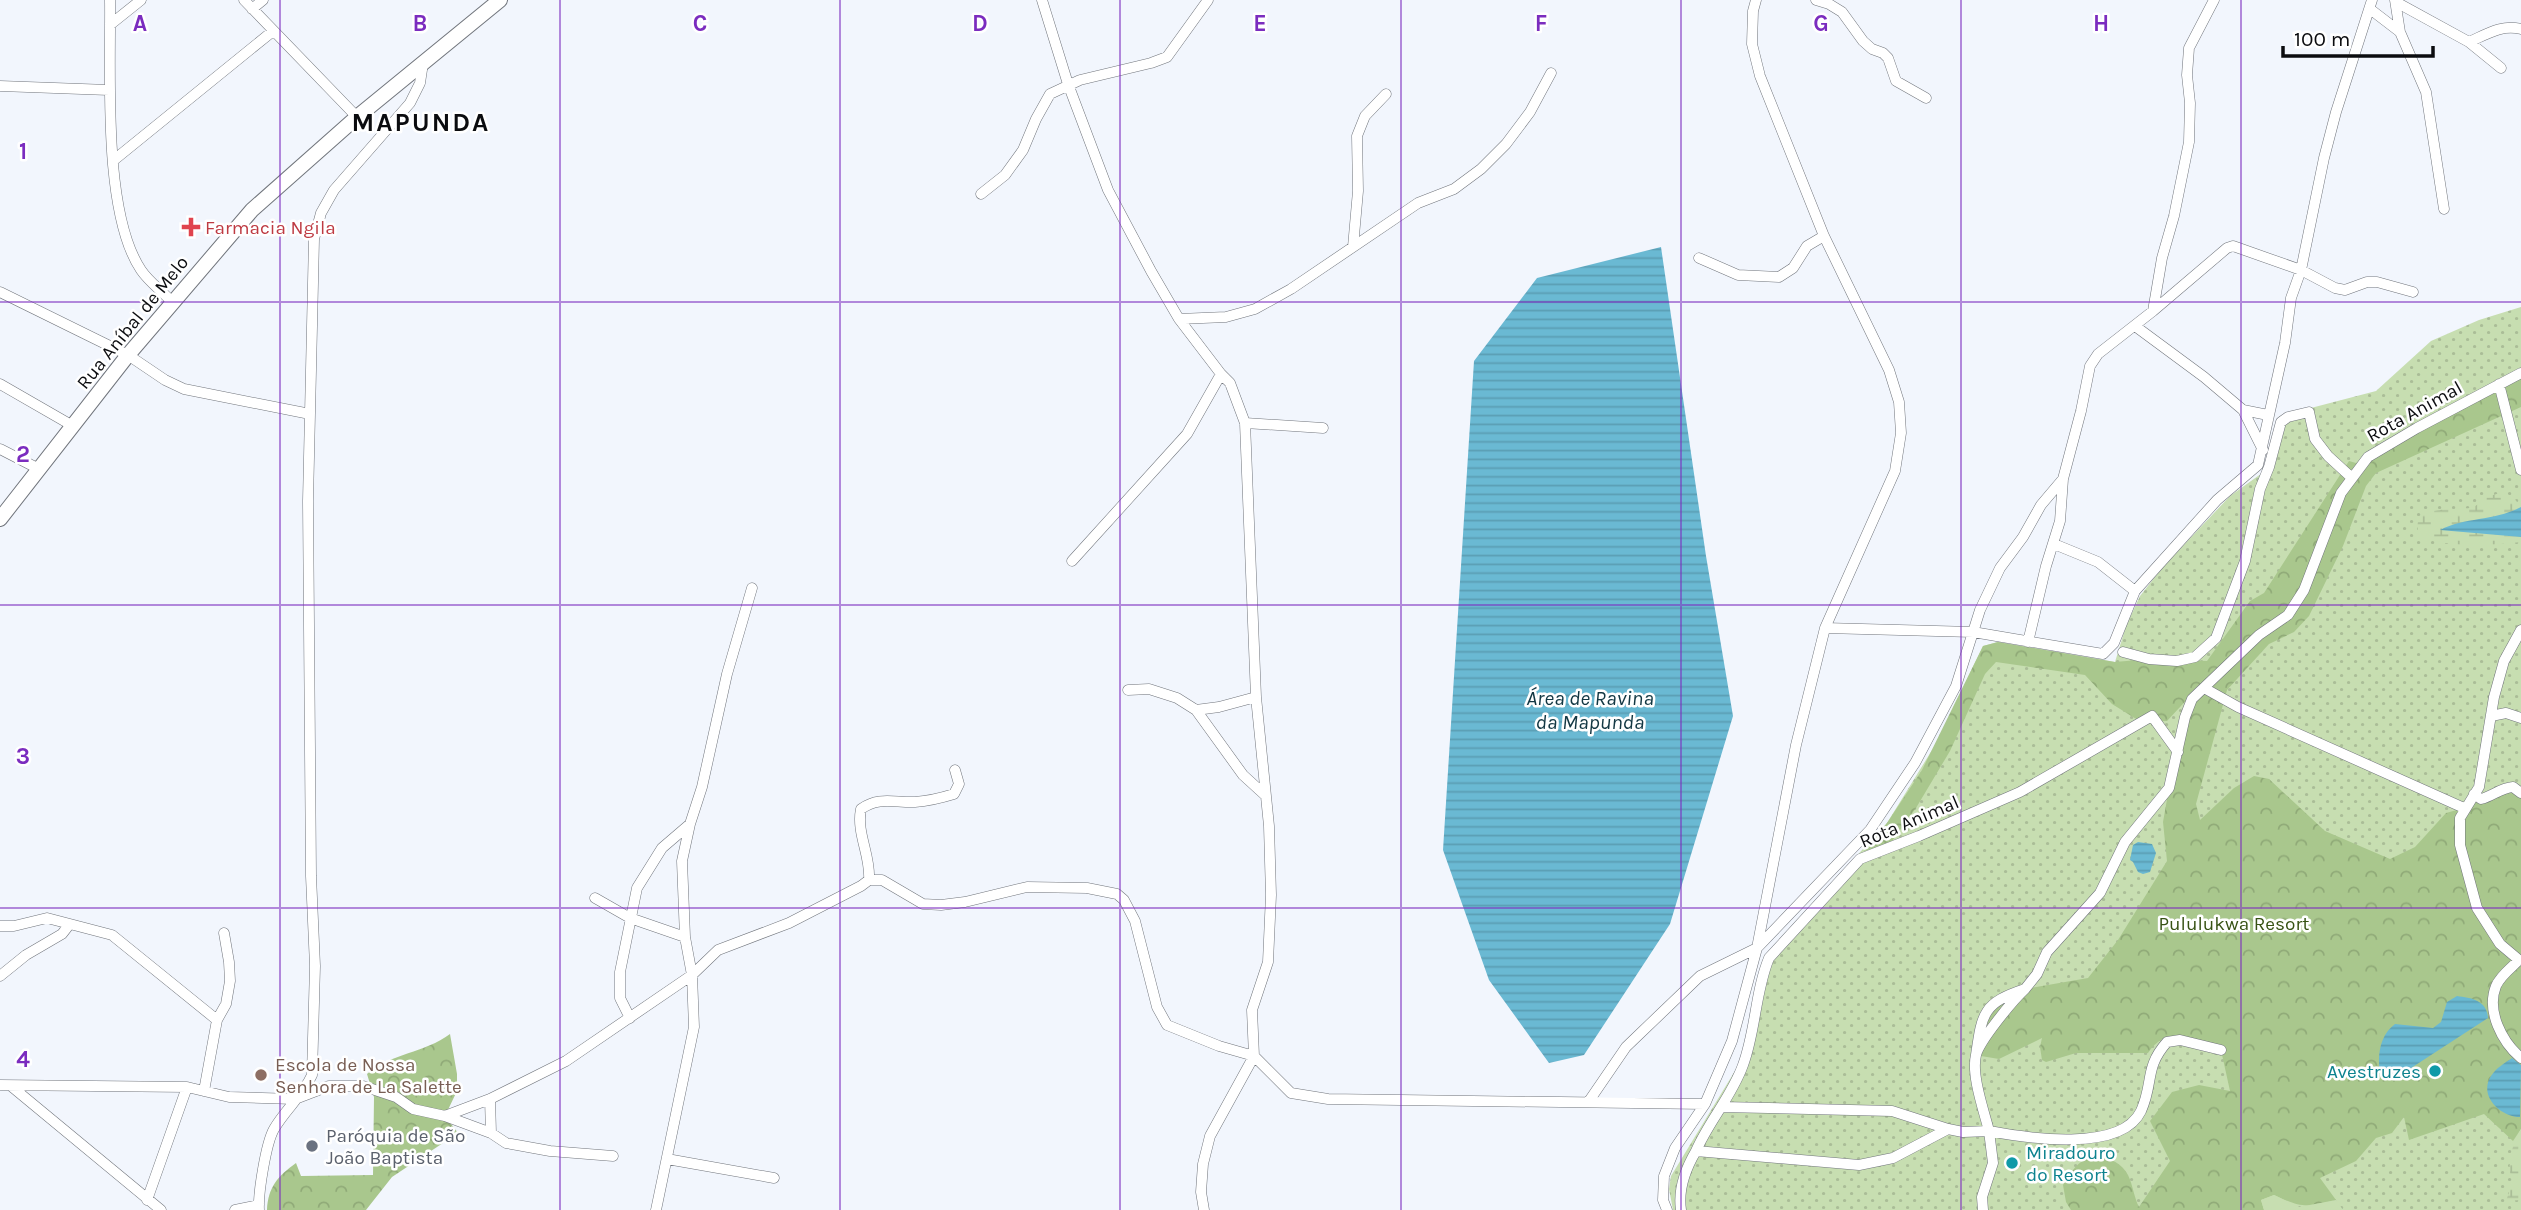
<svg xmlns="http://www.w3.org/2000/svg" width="2521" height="1210" font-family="Karla,sans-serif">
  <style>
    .grass { fill: url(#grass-dots) }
    .forest { fill: url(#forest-crowns) }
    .wetland { fill: url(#wetland-marsh) }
    .garden { fill: #c7deb1 }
    .water { fill: url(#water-rules) }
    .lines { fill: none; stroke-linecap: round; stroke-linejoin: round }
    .street-casing { stroke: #71757c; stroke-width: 11 }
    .secondary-casing { stroke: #71757c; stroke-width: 16 }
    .street { stroke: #fff; stroke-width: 10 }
    .secondary { stroke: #fff; stroke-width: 14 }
    .grid { fill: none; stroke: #7b2cbf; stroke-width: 2; stroke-opacity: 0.55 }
    .health-dot { fill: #e0444e; stroke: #fff; stroke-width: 2.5 }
    .culture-dot { fill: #0f9aa8; stroke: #fff; stroke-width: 2.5 }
    .education-dot { fill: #8d6e63; stroke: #fff; stroke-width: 2.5 }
    .worship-dot { fill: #6b7280; stroke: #fff; stroke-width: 2.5 }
    .labels { text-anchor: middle; stroke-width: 5; stroke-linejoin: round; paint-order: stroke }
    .health-label { font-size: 19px; fill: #be3a42; stroke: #fff; text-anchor: start }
    .street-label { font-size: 19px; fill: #0b0c0f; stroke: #fff }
    .park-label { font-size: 19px; fill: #375214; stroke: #fff }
    .education-label { font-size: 19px; fill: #785e54; stroke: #fff; text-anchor: start }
    .culture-label { font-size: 19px; fill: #0d838f; stroke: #fff; text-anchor: end }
    .worship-label { font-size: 19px; fill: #5b616d; stroke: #fff; text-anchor: start }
    .water-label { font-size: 21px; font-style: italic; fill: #123743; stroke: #fff }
    .district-label { font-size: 26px; font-weight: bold; letter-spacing: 2px; fill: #0b0c0f; stroke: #fff }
    .grid-label { font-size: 23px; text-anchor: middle; font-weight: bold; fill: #7b2cbf; stroke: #fff; stroke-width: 5; stroke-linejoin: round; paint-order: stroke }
  </style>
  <defs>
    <pattern id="grass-dots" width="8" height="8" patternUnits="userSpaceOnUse" patternTransform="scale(1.75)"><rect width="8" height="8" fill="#c7deb1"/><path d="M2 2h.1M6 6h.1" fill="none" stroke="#aabd97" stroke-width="1.8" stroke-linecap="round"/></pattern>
    <pattern id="forest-crowns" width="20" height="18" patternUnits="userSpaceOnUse" patternTransform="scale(1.75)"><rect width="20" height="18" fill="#a9c78d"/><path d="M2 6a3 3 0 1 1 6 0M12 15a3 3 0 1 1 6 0" fill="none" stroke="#90aa78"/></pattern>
    <pattern id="wetland-marsh" width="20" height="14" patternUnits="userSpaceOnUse" patternTransform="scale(1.75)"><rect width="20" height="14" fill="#c7deb1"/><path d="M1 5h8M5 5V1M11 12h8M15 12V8" fill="none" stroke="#aabd97"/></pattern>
    <pattern id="water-rules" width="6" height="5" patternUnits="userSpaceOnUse" patternTransform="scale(1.75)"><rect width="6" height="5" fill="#6ab9d3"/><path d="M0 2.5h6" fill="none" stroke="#5b9eb4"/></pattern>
  </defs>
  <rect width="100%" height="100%" fill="#f2f6fd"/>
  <path class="grass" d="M 2521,307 L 2521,1210 L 1673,1210 L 1669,1189 L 1671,1176 L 1741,1061 L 1747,1039 L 1758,978 L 1767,953 L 1887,823 L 1937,742 L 1983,646 L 1998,642 L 2115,662 L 2126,626 L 2140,596 L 2162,568 L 2230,496 L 2265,471 L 2276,422 L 2280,416 L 2376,391 L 2431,341 L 2479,320 Z"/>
  <path class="forest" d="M 2521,373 L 2521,407 L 2376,473 L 2366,486 L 2343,546 L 2309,616 L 2294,632 L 2269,644 L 2227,690 L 2196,804 L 2200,820 L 2234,788 L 2254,776 L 2269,779 L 2325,831 L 2390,859 L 2415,847 L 2446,813 L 2464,808 L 2474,794 L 2482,799 L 2503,787 L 2521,793 L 2521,1129 L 2513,1141 L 2484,1114 L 2409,1140 L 2404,1117 L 2392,1133 L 2376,1138 L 2356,1161 L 2320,1178 L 2336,1200 C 2306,1208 2302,1208 2274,1195 L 2261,1200 L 2264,1210 L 2071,1210 L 2066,1202 L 2063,1185 C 2069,1176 2075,1164 2085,1160 C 2101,1153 2120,1160 2128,1175 C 2133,1185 2134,1198 2139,1207 L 2170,1161 L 2150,1121 L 2172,1092 L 2199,1085 L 2230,1091 L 2221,1050 C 2193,1039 2168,1023 2148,1053 L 2076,1053 L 2046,1062 L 2042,1060 L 2040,1047 L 2042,1038 L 1999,1059 L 1981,1056 L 1990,1011 L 2025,989 L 2088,978 L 2118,940 L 2167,861 L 2163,822 L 2169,788 L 2193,693 L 2167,721 L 2141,722 L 2112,704 L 2085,675 L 1996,662 L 1985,674 L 1950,751 L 1916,808 L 1890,844 L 1864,851 L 1887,823 L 1922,770 L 1983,646 L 1998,642 L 2115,662 L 2149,659 L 2207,661 L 2250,601 L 2264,593 L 2349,461 L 2356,463 Z
    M 450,1034 L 457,1074 L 457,1091 L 445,1116 L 458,1133 L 392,1177 L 366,1210 L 267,1210 C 268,1187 278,1176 296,1163 L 301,1176 L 373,1175 L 374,1097 L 367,1074 C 391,1053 425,1053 450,1034 Z"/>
  <path class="wetland" d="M 2503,492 L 2513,497 L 2521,507 L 2507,514 L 2442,529 L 2521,537 L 2521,542 C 2496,545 2439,549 2419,534 C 2408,502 2461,512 2474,507 C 2479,504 2482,499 2487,497 C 2492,495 2498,494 2503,492 Z
    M 2521,1129 L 2521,1200 L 2506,1201 L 2513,1181 C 2505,1167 2513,1142 2521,1129 Z"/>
  <path class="garden" d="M 2274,1195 L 2299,1207 L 2336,1200 L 2343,1210 L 2264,1210 L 2261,1200 Z"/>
  <path class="water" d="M 1661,247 L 1706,556 L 1733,716 L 1670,924 L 1584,1055 L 1549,1063 L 1489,980 L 1443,850 L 1474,361 L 1537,278 Z
    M 2521,507 L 2521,537 L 2440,530 C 2465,517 2495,521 2521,507 Z
    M 2138,842 L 2152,844 L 2156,853 L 2150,872 L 2143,874 L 2138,872 L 2133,862 L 2130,860 L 2133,845 Z
    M 2457,996 C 2471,998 2487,1000 2488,1018 L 2408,1070 C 2398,1074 2390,1078 2380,1073 C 2377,1055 2380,1035 2395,1024 L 2433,1028 L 2441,1022 L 2447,1002 Z
    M 2512,1058 L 2521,1065 L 2520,1117 C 2501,1117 2478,1096 2491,1076 C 2496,1068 2505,1063 2512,1058 Z"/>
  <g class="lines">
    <g class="street-casing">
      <path id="street" d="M 110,0 C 111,70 102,212 141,270 C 149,282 162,291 171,301
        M 244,0 L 357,117
        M 1042,0 L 1068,84 L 1108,190 L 1151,271 L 1179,319 L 1221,374 L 1230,383 L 1245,423 L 1256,697 L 1269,826 L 1271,895 L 1268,962 L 1252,1010 L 1254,1056 L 1210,1136 L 1203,1164 L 1201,1192 L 1204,1210
        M 1816,0 L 1829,4 L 1842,12 L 1863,41 L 1872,49 L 1883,53 L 1888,58 L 1896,81 L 1926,98
        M 2395,0 L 2400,32 L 2426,92 L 2444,209
        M 2396,2 L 2469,42 L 2501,68
        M 252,9 L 263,0
        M 2370,9 L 2400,32
        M 111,24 L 141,0
        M 2469,42 C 2487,34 2502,24 2521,29
        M 0,86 L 109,90
        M 114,160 L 273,31
        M 981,194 L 1005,175 L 1023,150 L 1036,119 L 1050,94 L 1080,80 L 1151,63 L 1167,57 L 1208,0
        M 1353,247 L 1358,191 L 1357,136 L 1365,116 L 1386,94
        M 1699,258 L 1738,275 L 1779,277 L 1793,268 L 1807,246 L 1824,236
        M 0,292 L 128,355 L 165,380 L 184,389 L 310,414
        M 2153,311 L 2162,258 L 2174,216 L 2189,142 L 2190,103 L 2187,75 L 2189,48 L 2214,0
        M 1179,319 L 1226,317 L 1255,309 L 1291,289 L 1418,203 L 1454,189 L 1481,169 L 1506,144 L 1530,112 L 1551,73
        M 2135,326 L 2204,377 L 2243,410 L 2268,415
        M 0,384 L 73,426
        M 2499,384 L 2521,470
        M 2243,410 L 2263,450
        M 1245,423 L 1323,428
        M 0,449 L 39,469
        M 2054,544 L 2098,562 L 2135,591 L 2217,500 L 2258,465 L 2285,343 L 2291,298 L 2301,270 L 2324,158 L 2336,112 L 2372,0
        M 1072,561 L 1187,434 L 1221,374
        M 1825,628 L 1973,632 L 2103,654 L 2114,643 L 2135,591
        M 2028,642 L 2046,566 L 2060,521 L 2063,479 L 2081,411 L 2090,366 L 2098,354 L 2153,311 L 2227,248 L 2233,246 L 2301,270 L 2335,288 L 2345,290 L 2367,282 L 2377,282 L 2413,292
        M 2123,652 L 2149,659 L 2177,661 L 2195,657 L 2216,638 L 2245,561 L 2260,489 L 2269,467 L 2281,422 L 2288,417 L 2309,412 L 2315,439 L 2328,456 L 2352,478
        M 2204,688 L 2238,707 L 2464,808
        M 1128,690 L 1149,689 L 1177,698 L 1196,710 L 1243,775 L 1266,796
        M 1196,710 L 1219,707 L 1256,697
        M 2491,716 L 2506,713 L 2521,718
        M 2474,794 L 2481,799 C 2493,796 2500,788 2513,787 L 2521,793
        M 869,880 L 882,880 L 923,904 L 941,905 L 965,902 L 1027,887 L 1087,888 L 1117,894 L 1124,900 L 1135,921 L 1157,1007 L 1167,1025 L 1219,1046 L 1254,1056 L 1291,1093 L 1328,1099 L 1705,1104
        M 595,898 L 630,918 L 685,937
        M 0,926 L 14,926 L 47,918 L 112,935 L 217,1020
        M 2519,960 L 2500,944 L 2477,908 L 2460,845 L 2460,818 L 2479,787 L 2494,697 L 2504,661 L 2521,630
        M 2519,960 C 2511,968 2500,976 2496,986 C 2486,1011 2502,1042 2521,1058
        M 0,976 L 26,955 L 62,934 L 69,925
        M 2025,989 L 2037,974 L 2047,952 L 2100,893 L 2125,842 L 2169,788 L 2185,717 L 2192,699 L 2259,635 L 2288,615 L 2304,590 L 2341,493 L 2368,457 L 2417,428 L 2521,373
        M 630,1018 L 620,998 L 620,972 L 637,888 L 662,848 L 690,824
        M 0,1085 L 187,1087 L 229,1097 L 295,1099 L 329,1086 L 363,1086 L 396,1097 L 413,1109 L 445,1116 L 490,1099 L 566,1061 L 692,975 L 718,950 L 789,923 L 861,886 L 869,880 C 871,856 856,833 861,809 C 879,796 895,803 915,802 C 929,801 941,798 954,794 L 959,784 L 955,770
        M 11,1086 L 161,1210
        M 204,1091 L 217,1020 L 226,1004 L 230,981 L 229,962 L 224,933
        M 490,1099 L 491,1133
        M 1589,1101 L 1626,1047 L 1700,976 L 1757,948 L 1870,830 L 1915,763 L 1956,686 L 1980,610 L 2000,568 L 2023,537 L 2041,505 L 2063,479
        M 1722,1107 L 1892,1111 L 1948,1129 L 1963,1132 L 1989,1131 C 1984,1111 1971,1075 1976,1055 C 1980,1040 2013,1000 2025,989 C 1983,1003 1982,1013 1976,1055
        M 445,1116 L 491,1133 L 506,1143 L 550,1151 L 613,1156
        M 1948,1129 L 1893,1158 L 1859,1165 L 1696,1151 C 1709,1121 1732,1096 1743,1065 C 1756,1030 1755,992 1769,958 L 1860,859 L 1919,836 L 2020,792 L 2152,716 L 2178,752
        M 667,1159 L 774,1178
        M 147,1200 L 187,1087
        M 235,1210 L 259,1205
        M 259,1210 C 258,1193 266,1143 274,1129 C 285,1110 303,1095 312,1075 L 315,966 L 311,876 L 308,501 L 314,239 L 321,213 L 334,190 L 410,103 L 420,83 L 423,63
        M 656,1210 L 694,1027 L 692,975 L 685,937 L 682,861 L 690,824 L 702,787 L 727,674 L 752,588
        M 1667,1210 L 1663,1200 L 1664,1176 L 1675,1148 L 1705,1104 L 1732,1041 L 1757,948 L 1796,745 L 1825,628 L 1895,471 L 1901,433 L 1899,402 L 1889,370 L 1824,236 L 1760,76 L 1752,44 L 1753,11 L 1756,0
        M 1681,1210 C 1678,1190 1686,1168 1696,1151
        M 1983,1210 L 1982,1197 L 1993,1163 L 1989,1131 C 2026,1138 2121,1153 2141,1111 C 2154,1082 2144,1068 2167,1042 L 2180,1040 L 2221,1050"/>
    </g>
    <g class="secondary-casing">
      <path id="secondary" d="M 0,519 L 128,355 L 252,210 L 357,117 L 500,0"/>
    </g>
    <use href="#street" class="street"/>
    <use href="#secondary" class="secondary"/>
  </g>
  <path class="grid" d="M 280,0 L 280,1210M 560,0 L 560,1210M 840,0 L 840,1210M 1120,0 L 1120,1210M 1401,0 L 1401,1210M 1681,0 L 1681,1210M 1961,0 L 1961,1210M 2241,0 L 2241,1210M 0,302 L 2521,302M 0,605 L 2521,605M 0,908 L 2521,908"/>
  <path class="health-dot" d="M187.5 216.5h7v7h7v7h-7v7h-7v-7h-7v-7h7z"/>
  <g class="culture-dot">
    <circle cx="2435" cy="1071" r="7"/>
    <circle cx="2012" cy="1163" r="7"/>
  </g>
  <circle class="education-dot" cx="261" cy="1075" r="7"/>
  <circle class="worship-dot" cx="312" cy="1146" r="7"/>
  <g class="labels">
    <g class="health-label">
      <text x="205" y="234">Farmacia Ngila</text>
    </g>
    <g class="street-label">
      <text transform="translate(132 322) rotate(-51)" y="7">Rua Aníbal de Melo</text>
      <text transform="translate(2414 411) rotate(-29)" y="7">Rota Animal</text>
      <text transform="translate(1909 821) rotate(-23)" y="7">Rota Animal</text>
    </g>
    <g class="park-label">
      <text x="2234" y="930">Pululukwa Resort</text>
    </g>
    <g class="education-label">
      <text x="275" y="1071">Escola de Nossa<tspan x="275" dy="22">Senhora de La Salette</tspan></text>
    </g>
    <g class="culture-label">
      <text x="2421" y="1078">Avestruzes</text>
      <text x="2026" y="1159" text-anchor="start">Miradouro<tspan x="2026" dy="22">do Resort</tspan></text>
    </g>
    <g class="worship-label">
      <text x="326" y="1142">Paróquia de São<tspan x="326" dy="22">João Baptista</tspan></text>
    </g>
    <g class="water-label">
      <text x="1590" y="705">Área de Ravina<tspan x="1590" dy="24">da Mapunda</tspan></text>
    </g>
    <g class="district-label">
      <text x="421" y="131">MAPUNDA</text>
    </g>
  </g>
  <g class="grid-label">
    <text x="140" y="31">A</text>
    <text x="420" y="31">B</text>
    <text x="700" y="31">C</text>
    <text x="980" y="31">D</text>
    <text x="1260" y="31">E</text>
    <text x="1541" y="31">F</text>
    <text x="1821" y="31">G</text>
    <text x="2101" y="31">H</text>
    <text x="23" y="159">1</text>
    <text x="23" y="462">2</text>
    <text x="23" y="764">3</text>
    <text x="23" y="1067">4</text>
  </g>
  <path d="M2283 46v10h150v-10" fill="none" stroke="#0b0c0f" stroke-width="3.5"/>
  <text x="2294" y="46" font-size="21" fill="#0b0c0f" stroke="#ffffff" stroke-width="5" paint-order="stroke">100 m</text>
</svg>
